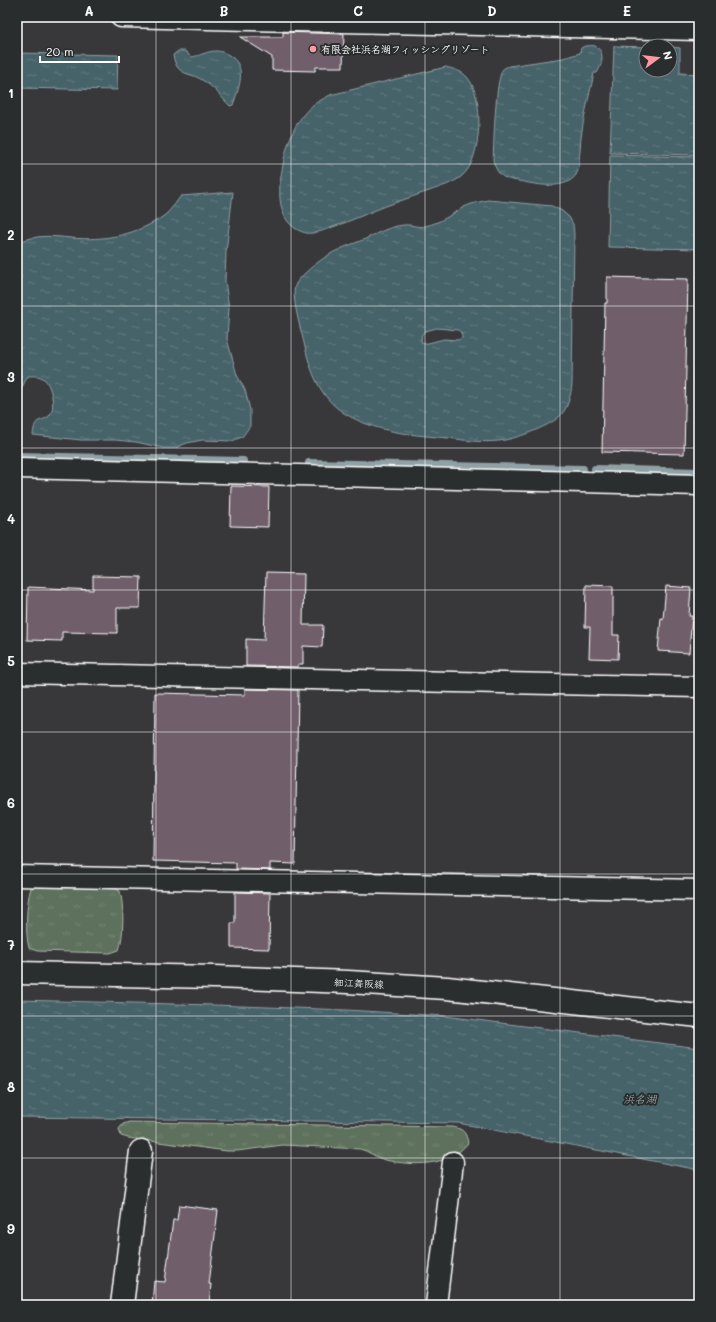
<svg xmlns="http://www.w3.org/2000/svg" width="716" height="1322" font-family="Mali,'Klee One',sans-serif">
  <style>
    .grass { fill: url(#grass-tufts); stroke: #aeb8ad }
    .water { fill: url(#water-ripples); stroke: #90a1a6; fill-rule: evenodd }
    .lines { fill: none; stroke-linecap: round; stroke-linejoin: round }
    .stream { stroke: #90a1a6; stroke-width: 8 }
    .building { fill: #6f5f6a; stroke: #fff }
    .minor-casing { stroke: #fff; stroke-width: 23 }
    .tertiary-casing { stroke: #fff; stroke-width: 25 }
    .primary-casing { stroke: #fff; stroke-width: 25 }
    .minor { stroke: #2a2d2e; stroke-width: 20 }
    .tertiary { stroke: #2a2d2e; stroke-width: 22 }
    .primary { stroke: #2a2d2e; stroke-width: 22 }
    .grid { fill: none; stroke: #fff; stroke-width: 1; stroke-opacity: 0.55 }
    .poi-dot { fill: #ff9aa2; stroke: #2a2d2e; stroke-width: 1.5 }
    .labels { text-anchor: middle; stroke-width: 4; stroke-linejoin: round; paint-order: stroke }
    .poi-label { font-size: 10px; font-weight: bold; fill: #fff; stroke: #2a2d2e; text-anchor: start }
    .street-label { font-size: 10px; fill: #fff; stroke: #2a2d2e }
    .water-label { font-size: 11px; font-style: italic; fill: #acb9bc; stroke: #2a2d2e }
    .neatline { fill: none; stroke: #fff; stroke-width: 1.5 }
    .grid-label { font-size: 13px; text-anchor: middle; font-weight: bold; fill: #fff }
  </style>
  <defs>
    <pattern id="grass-tufts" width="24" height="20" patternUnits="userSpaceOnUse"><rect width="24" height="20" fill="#5d715b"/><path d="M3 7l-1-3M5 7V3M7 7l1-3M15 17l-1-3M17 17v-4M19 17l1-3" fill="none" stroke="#758674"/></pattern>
    <pattern id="water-ripples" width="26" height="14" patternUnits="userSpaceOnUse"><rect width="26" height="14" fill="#46636a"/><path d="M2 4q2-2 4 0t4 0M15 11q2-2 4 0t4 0" fill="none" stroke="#627a80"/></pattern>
  </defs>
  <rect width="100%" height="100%" fill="#38373a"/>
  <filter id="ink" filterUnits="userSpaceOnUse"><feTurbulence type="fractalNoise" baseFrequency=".025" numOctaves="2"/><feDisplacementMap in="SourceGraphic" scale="8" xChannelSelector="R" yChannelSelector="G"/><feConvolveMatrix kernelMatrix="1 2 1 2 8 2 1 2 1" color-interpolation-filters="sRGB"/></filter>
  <g filter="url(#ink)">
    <path class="grass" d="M 39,886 L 114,888 L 120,891 C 124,905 124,937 119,950 L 110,953 L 37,951 L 29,948 C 25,933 26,903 31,888 Z
      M 129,1122 L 453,1127 C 463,1129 466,1132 468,1143 C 449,1167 413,1166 385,1160 C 376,1158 369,1151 360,1149 L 283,1145 L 237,1151 L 227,1151 L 128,1138 L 121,1136 L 119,1129 L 123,1124 Z"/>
    <path class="water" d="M 585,46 C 588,46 593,45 595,46 C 606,52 602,65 597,73 L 594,73 C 589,99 581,124 580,151 C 579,158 580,168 576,175 C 565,190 539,185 524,182 C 506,179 498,179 493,160 C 494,144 495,79 503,69 C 505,67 507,67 509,66 L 563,58 L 580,53 L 581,48 Z
      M 614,46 L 646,47 L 646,70 L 670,70 L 670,47 L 680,48 L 680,73 L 699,74 L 699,155 L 610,153 Z
      M 178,51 L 185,51 L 191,57 C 200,56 207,51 216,51 C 222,51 228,54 233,58 C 247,70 238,90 233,105 L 230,106 C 221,97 213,86 202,80 C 188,71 177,77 173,55 Z
      M 17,53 L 118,55 L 117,90 L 17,88 Z
      M 446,67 C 453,69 462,71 467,77 C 485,96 482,160 462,176 C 452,184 440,187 429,191 C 414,196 400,201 386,206 C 367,213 349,222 330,228 C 324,230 318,233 312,233 C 307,234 302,232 298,230 C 277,219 278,190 282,170 C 286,146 294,120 314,104 C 319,101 325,98 330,95 Z
      M 610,155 L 699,157 L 699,249 L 608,247 Z
      M 233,192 L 226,252 L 225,281 L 229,308 L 227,339 L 237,375 L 245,390 L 250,410 L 250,426 L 242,437 L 232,441 L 202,440 L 187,443 L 175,448 L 163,448 L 136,442 L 115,440 L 81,440 L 33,435 C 35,415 41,424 50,415 C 56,408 51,384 44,379 C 39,375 34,376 28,376 C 24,382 21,391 17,396 L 17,243 C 37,234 51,236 71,238 C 104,241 138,235 165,215 C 171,210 176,202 181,196 Z
      M 488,200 L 552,206 L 562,211 L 569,217 L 573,224 L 574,234 L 572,384 C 571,395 568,408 560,416 C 549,427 513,440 498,441 C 481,443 464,440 448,438 C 415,435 381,433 351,417 C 323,403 312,377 305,347 C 302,333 291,299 295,286 C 299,275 324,257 334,252 C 343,247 353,244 363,240 C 376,234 390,226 404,225 C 411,224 418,228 425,226 C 440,223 452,214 464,207 C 472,203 480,202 488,200 ZM 437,328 L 458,330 C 461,332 462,334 462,338 L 458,340 L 444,339 L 424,344 L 421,342 L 422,334 L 425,331 Z
      M 17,1000 L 214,1005 L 347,1010 L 445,1016 L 699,1048 L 699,1170 L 458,1123 L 17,1117 Z"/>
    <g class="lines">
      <path class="stream" d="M 642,17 L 699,18
        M 17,456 L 243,461
        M 309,463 L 583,469
        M 595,469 L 699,472"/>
    </g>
    <path class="building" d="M 283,32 L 344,34 L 343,67 L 316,67 L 315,71 L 272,70 L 272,57 L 240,37 L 283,37 Z
      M 607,277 L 688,279 L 684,454 L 602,452 L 605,303 L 607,303 Z
      M 231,486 L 269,487 L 268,527 L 230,526 Z
      M 266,573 L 304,574 L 303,625 L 323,625 L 322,647 L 303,646 L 303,664 L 298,664 L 298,667 L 246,666 L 246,639 L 264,640 Z
      M 93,576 L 141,577 L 140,608 L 117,608 L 117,633 L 62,632 L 62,641 L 27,640 L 28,587 L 93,590 Z
      M 586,585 L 613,586 L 613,635 L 619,635 L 618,659 L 589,658 L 590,627 L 585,627 Z
      M 666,586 L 691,588 L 689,616 L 692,616 L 689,653 L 658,651 L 661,618 L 663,619 Z
      M 245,689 L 298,690 L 295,864 L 270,863 L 270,870 L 236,869 L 236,863 L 153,861 L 155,693 L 245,695 Z
      M 235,892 L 270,893 L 269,949 L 231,948 L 231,923 L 235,923 Z
      M 179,1205 L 218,1210 L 209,1284 L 211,1284 L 209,1305 L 152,1305 L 154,1281 L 165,1282 L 173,1220 L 177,1220 Z"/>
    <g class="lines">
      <g class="minor-casing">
        <path id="minor" d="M 121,17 L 699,30
          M 17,468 L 699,485
          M 17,673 L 699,687
          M 17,876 L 699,890
          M 436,1305 L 453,1162"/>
      </g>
      <g class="tertiary-casing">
        <path id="tertiary" d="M 122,1305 L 141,1151"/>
      </g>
      <g class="primary-casing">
        <path id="primary" d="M 17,973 L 215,977 L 348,982 L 447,988 L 699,1016"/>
      </g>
      <use href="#minor" class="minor"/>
      <use href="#tertiary" class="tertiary"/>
      <use href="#primary" class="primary"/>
    </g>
  </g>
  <path class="grid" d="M 156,17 L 156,1305M 291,17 L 291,1305M 425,17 L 425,1305M 560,17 L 560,1305M 17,164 L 699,164M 17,306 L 699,306M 17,448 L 699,448M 17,590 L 699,590M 17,732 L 699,732M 17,874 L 699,874M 17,1016 L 699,1016M 17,1158 L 699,1158"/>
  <circle class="poi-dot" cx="313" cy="49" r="4"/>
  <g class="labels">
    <g class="poi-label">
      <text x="321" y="53">有限会社浜名湖フィッシングリゾート</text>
    </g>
    <g class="street-label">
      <text transform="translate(359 983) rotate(3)" y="4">細江舞阪線</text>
    </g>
    <g class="water-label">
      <text x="640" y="1103">浜名湖</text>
    </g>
  </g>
  <rect width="716" height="1322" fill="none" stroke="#2a2d2e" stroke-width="44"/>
  <g transform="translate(658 58) rotate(75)"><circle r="19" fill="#2a2d2e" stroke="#7f8182"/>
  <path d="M0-3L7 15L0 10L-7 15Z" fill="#ff9aa2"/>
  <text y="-6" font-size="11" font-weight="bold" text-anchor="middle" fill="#ffffff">N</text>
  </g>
  <path d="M40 56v6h79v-6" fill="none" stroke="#ffffff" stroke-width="2"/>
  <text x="46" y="56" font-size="12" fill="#ffffff" stroke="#2a2d2e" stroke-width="3" paint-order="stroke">20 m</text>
  <rect x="22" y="22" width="672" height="1278" class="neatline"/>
  <g class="grid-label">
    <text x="89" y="16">A</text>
    <text x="224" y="16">B</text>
    <text x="358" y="16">C</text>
    <text x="492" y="16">D</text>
    <text x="627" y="16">E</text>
    <text x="11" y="98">1</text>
    <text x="11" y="240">2</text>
    <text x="11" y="382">3</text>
    <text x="11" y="524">4</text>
    <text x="11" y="666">5</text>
    <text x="11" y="808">6</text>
    <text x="11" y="950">7</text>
    <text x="11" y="1092">8</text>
    <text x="11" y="1234">9</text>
  </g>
</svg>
